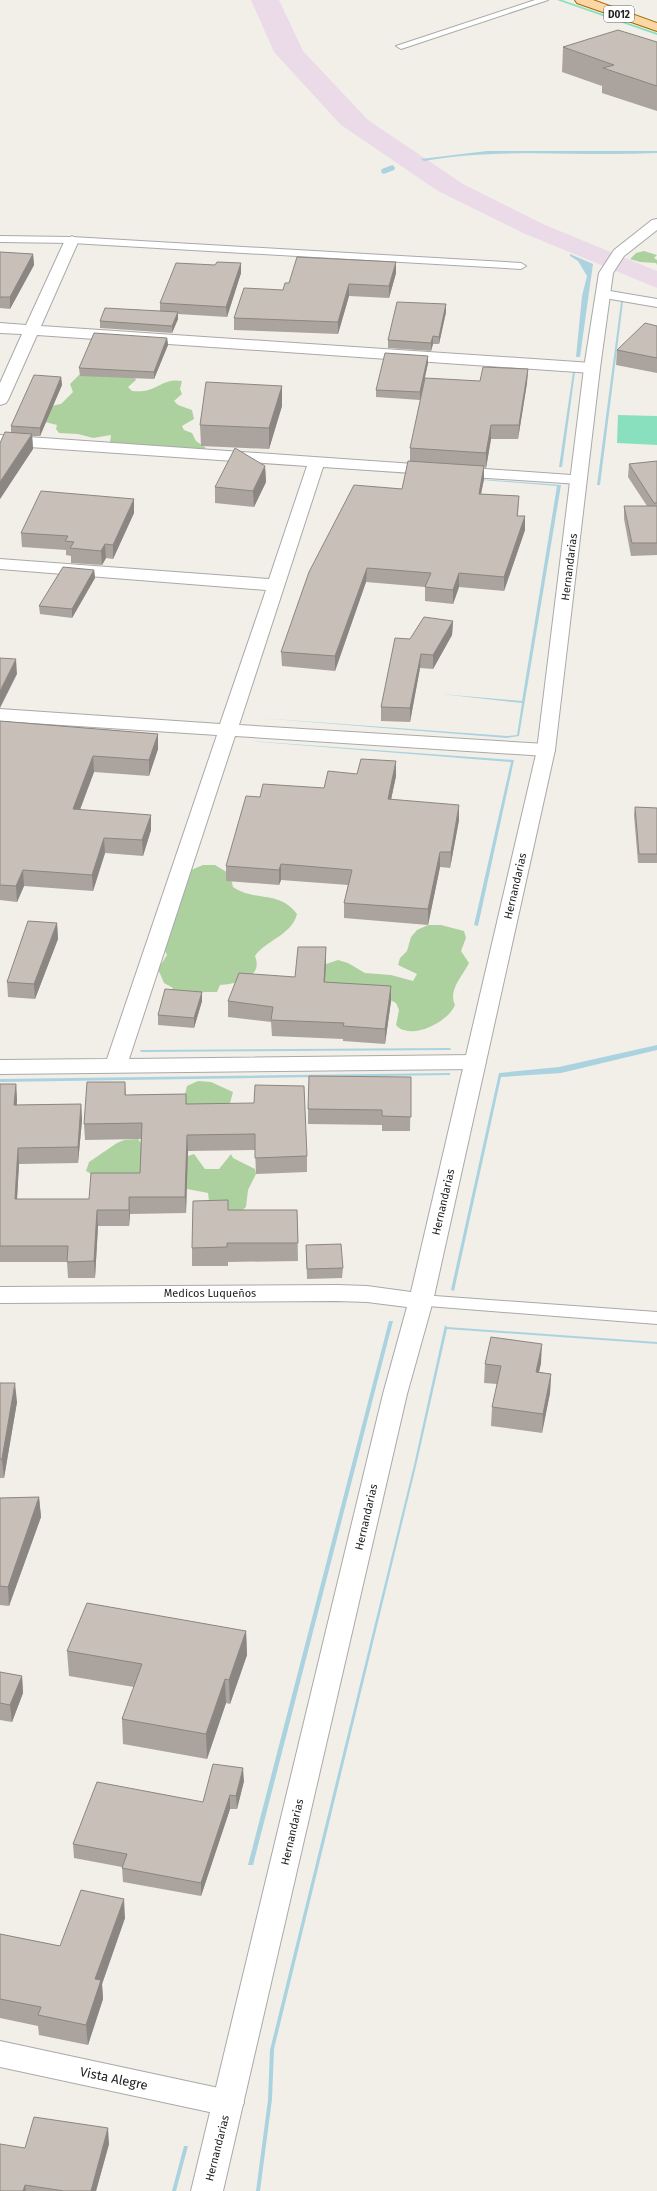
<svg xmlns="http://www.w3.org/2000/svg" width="657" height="2191" font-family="'Fira Sans',sans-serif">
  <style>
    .industrial { fill: #ebdbe8 }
    .forest { fill: #add19e }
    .pitch { fill: #88e0be }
    .water { fill: #aad3df }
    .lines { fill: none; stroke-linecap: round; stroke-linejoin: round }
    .stream { stroke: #aad3df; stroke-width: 5.5 }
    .service-casing { stroke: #a9a9a9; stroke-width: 2 }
    .minor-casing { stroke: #a9a9a9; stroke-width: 2 }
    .tertiary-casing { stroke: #a9a9a9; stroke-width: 2 }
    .primary-casing { stroke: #a06b00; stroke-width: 2 }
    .service { fill: #fff; fill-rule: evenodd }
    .minor { fill: #fff; fill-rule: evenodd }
    .tertiary { fill: #fff; fill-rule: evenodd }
    .primary { fill: #fcd6a4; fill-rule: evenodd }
    .wall { fill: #aba49e }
    .shaded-wall { fill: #8b8681 }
    .building { fill: #c7bfb8; stroke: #8b8681 }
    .labels { text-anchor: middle; stroke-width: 4; stroke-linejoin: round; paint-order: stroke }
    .shield { fill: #fff; stroke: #646464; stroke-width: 1 }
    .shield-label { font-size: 10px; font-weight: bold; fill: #222 }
    .street-label { font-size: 11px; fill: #222; stroke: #fff }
    .near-street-label { font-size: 13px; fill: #222; stroke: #fff }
  </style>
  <rect width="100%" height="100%" fill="#f2efe9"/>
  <path class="industrial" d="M 251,0 L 279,0 L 303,51 L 368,120 L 463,184 L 545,225 L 657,271 L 657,288 L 523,233 L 438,191 L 341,125 L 274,52 Z"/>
  <path class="forest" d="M 644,251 L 657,255 L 654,258 L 657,260 L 657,265 L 656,263 L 640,262 L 630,259 L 636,253 Z
    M 133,372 L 136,380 L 128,387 L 132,391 C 157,394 161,377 182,381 L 180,389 L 182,394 L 174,401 L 178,405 L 192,410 L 194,419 L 182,426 L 184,430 L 192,433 L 196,441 L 206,448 L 202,450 L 116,446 L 110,442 L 111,435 L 93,438 L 78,434 L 59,433 L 56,429 L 57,425 L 41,421 L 45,407 L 61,404 L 73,392 L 70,384 L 81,373 Z
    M 203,865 L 215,865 L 230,874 L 233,887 C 255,902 279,890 297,914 C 292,935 266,940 255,956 C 264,978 236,984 220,985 L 217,992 L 204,992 L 193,995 L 170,993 L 173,988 L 164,983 L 158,969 L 167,955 L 160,941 L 184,873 Z
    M 428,925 L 441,925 L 464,931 L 466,938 L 461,951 L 469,963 C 462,977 448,990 455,1005 C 449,1020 420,1036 404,1030 C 401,1030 398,1027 396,1025 L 399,1010 L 396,1003 L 382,996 L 296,988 L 323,965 L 338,960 L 348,963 L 365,973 L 391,975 L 413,981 L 417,974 L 398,965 L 400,958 L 407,951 L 411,937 L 417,930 Z
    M 198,1081 L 211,1082 L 233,1092 L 229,1107 L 208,1116 L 183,1102 L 187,1086 Z
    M 138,1139 L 142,1144 L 182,1158 L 194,1154 L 205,1169 L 219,1169 L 231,1154 L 233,1158 L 255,1169 L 256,1174 L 248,1190 L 246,1207 L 238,1214 L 224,1215 L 209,1201 L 208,1193 L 187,1189 L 163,1180 L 97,1177 L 86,1171 L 89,1162 L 117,1143 L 124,1140 Z"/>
  <path class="pitch" d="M 557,0 L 562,0 L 657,33 L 657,35 Z
    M 618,415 L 657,416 L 657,445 L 617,443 Z"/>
  <path class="water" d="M 487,151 L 657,151 L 657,153 C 579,157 502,147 424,161 L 421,159 Z
    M 570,254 L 593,264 L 580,357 L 576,357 L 582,296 L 587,276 L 578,261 L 570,256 Z
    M 621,302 L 623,302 L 600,485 L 597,485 Z
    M 573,372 L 575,372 L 562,467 L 559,467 Z
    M 332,468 L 561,485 L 519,736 L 507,738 L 260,718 L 507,736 L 517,735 L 522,703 L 441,694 L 522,701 L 557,486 Z
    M 249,741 L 514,760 L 478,926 L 474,925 L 511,762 Z
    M 657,1045 L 657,1050 L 561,1073 L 501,1077 L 454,1291 L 451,1290 L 499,1073 L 559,1067 Z
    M 450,1048 L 451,1050 L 141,1052 L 140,1050 Z
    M 450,1073 L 450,1075 L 0,1082 L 0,1079 Z
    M 389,1321 L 393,1321 L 253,1865 L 248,1865 Z
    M 445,1325 L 447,1327 L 657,1342 L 657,1344 L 447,1329 L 416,1466 L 274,2049 L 272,2099 L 260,2191 L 256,2191 L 268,2100 L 270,2050 L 414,1465 Z
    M 184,2146 L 188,2146 L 176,2191 L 172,2191 Z"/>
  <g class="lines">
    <path class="stream" d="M 384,171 L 392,168"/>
    <g class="service-casing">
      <path id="service" d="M 535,0 L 548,0 L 401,49 L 396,46 Z
        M 0,236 L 72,237 L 521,263 L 526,266 L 521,269 L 72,243 L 0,242 Z
        M 421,1295 L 657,1312 L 657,1324 L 415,1305 L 412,1301 L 415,1297 Z"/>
    </g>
    <g class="minor-casing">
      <path id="minor" d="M 72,236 L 79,240 L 41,326 L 592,363 L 597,365 L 600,368 L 597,371 L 592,373 L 37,335 L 8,400 L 6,403 L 0,405 L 0,383 L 22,334 L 0,333 L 0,323 L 26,325 L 65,240 Z
        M 604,290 L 657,299 L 657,307 L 599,297 L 597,294 L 599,291 Z
        M 0,435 L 585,476 L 587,479 L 585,482 L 579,484 L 323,467 L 239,725 L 546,744 L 553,746 L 555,750 L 553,754 L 546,756 L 235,736 L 129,1059 L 475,1055 L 483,1057 L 486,1062 L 483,1067 L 475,1069 L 0,1074 L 0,1060 L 107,1059 L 217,735 L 0,721 L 0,709 L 220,724 L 266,590 L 0,569 L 0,559 L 269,579 L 307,466 L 0,445 Z
        M 0,2041 L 228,2090 L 239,2094 L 244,2103 L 239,2112 L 228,2116 L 0,2067 Z"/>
    </g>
    <g class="tertiary-casing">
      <path id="tertiary" d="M 657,219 L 657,230 L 624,256 L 613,273 L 600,368 L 555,750 L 433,1301 L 407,1394 L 223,2191 L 191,2191 L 383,1394 L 407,1307 L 367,1302 L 337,1301 L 0,1303 L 0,1287 L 337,1285 L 367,1286 L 411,1292 L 537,750 L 584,368 L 599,273 L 614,250 L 652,220 Z"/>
    </g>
    <g class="primary-casing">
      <path id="primary" d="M 575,0 L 593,0 L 657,23 L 657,31 L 577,3 Z"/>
    </g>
    <use href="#service" class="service"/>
    <use href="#minor" class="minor"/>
    <use href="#tertiary" class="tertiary"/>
    <use href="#primary" class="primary"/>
  </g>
  <path class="wall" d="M 657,42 L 657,111 L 602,93 L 602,86 L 562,72 L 563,47 Z
    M 0,252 L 33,254 L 34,265 L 10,309 L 0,308 Z
    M 396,262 L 396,273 L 389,298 L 349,296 L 338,334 L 234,330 L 234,318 L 283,290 L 289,283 Z
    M 241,263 L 241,273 L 227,317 L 178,314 L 178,319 L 172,333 L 100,328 L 100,321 L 160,311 L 160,303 L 215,265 Z
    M 446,304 L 446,312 L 439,344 L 433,344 L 431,351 L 388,348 L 388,340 Z
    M 657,326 L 657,373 L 616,365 L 617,350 Z
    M 167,338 L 168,345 L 154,379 L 80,376 L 79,368 Z
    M 428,356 L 428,363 L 420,400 L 376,397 L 376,390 Z
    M 528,369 L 527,383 L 518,439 L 491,439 L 486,468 L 484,467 L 484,479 L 481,494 L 519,496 L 518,516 L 525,516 L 525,530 L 504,591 L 459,587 L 453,604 L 425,601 L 425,587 L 366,582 L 335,671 L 282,666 L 281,652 L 402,489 L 410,461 L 410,448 L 480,381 Z
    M 61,377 L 62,385 L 40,436 L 32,436 L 33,449 L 0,499 L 0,443 L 11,432 L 11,426 Z
    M 282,386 L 282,406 L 269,449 L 201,446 L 200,425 Z
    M 657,461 L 657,555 L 631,556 L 624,519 L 624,506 L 647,506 L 628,477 L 629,464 Z
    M 265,466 L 266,482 L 254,507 L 215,503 L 215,487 Z
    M 134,513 L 113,559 L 106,558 L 102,565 L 71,563 L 71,556 L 66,555 L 66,550 L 22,547 L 21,533 Z
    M 94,570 L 95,578 L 72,618 L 40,614 L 39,606 Z
    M 453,621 L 452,635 L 433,669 L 420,668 L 410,722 L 381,721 L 381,707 L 410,639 Z
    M 0,721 L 158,734 L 158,749 L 149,776 L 94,772 L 80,810 L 151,815 L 151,830 L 143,856 L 105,853 L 93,891 L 24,886 L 17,902 L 0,900 Z
    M 396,776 L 391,799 L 459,820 L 450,868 L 440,867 L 428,925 L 344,918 L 344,903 L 348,885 L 281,880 L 279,885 L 226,881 L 226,866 L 260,797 L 324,788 Z
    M 635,807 L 657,808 L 657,863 L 638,863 L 634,815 Z
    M 57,923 L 58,939 L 35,999 L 8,997 L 7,982 Z
    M 326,947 L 326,963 L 325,982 L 391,1001 L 385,1044 L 343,1041 L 343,1039 L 272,1036 L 271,1022 L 228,1017 L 228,1001 L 295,977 Z
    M 202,992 L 202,1001 L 194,1028 L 158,1025 L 158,1015 Z
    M 411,1077 L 410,1131 L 382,1131 L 382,1125 L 308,1124 L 308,1109 Z
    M 0,1084 L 16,1084 L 17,1100 L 17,1105 L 81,1104 L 82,1120 L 78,1163 L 19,1164 L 17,1199 L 89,1199 L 140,1173 L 141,1139 L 85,1140 L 84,1124 L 126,1095 L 186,1094 L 187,1104 L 307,1156 L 307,1172 L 256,1174 L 255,1150 L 188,1151 L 186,1213 L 130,1214 L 129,1226 L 98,1226 L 95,1278 L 68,1278 L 67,1262 L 0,1262 Z
    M 228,1200 L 228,1210 L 297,1210 L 298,1261 L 228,1262 L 228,1266 L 192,1266 L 192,1248 Z
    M 306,1245 L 343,1268 L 342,1278 L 307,1279 Z
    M 541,1363 L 539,1372 L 551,1374 L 550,1393 L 542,1433 L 491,1426 L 492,1407 L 497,1384 L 484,1383 L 485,1364 Z
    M 0,1383 L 17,1402 L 4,1478 L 0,1478 Z
    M 39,1497 L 41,1517 L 9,1606 L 0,1605 L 0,1498 Z
    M 246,1631 L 247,1655 L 230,1704 L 226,1703 L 207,1759 L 123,1744 L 122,1719 L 134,1687 L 69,1676 L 67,1651 Z
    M 0,1672 L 22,1676 L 23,1693 L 12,1722 L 0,1720 Z
    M 244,1781 L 237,1809 L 230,1809 L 201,1896 L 123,1882 L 122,1867 L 74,1858 L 73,1844 L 203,1802 Z
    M 125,1918 L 102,1984 L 103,1999 L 88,2045 L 39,2035 L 38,2026 L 0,2018 L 0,1934 L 60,1946 Z
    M 109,2144 L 96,2191 L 0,2191 L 25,2148 Z"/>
  <path class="shaded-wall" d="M 33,254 L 34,265 L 10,309 L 10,297 Z
    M 396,262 L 396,273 L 389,298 L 389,286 Z
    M 241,263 L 241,273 L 227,317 L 226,307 Z
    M 349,284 L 349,296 L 338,334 L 338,322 Z
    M 446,304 L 446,312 L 439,344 L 439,337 Z
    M 178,312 L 178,319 L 172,333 L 172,326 Z
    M 433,336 L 433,344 L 431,351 L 431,343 Z
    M 167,338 L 168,345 L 154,379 L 154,372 Z
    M 428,356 L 428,363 L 420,400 L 420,392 Z
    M 528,369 L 527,383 L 518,439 L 519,425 Z
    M 61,377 L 62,385 L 40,436 L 40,428 Z
    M 282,386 L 282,406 L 269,449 L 269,428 Z
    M 491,425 L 491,439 L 486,468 L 486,453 Z
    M 32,434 L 33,449 L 0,499 L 0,482 Z
    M 265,466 L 266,482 L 254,507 L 253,491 Z
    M 484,466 L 484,479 L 478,508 L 479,494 Z
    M 134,499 L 134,513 L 113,559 L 113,545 Z
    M 525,516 L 525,530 L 504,591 L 504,577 Z
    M 105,544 L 106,558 L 102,565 L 101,551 Z
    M 367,568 L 366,582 L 335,671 L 335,656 Z
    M 94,570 L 95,578 L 72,618 L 72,609 Z
    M 459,573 L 459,587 L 453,604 L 453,590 Z
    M 453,621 L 452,635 L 433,669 L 433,655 Z
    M 421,654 L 420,668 L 410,722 L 410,708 Z
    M 16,659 L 17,674 L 0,708 L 0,691 Z
    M 158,734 L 158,749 L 149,776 L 149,760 Z
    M 93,756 L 94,772 L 74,825 L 73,809 Z
    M 396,761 L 396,776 L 388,814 L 388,799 Z
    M 459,805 L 459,820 L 450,868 L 451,852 Z
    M 151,815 L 151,830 L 143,856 L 142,840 Z
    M 104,838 L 105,853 L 93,891 L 92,875 Z
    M 440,852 L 440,867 L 428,925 L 428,909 Z
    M 281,864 L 281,880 L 279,885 L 279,870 Z
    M 23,870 L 24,886 L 17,902 L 16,886 Z
    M 57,923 L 58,939 L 35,999 L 34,984 Z
    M 326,947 L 326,963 L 324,997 L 324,982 Z
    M 391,986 L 391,1001 L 385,1044 L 385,1029 Z
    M 202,992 L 202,1001 L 194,1028 L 194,1018 Z
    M 125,1082 L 126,1098 L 125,1095 Z
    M 16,1084 L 17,1100 L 15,1121 L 14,1105 Z
    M 81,1104 L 82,1120 L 78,1163 L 78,1147 Z
    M 187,1135 L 188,1151 L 186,1213 L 185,1197 Z
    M 18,1148 L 19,1164 L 16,1216 L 15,1199 Z
    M 129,1197 L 130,1214 L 129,1226 Z
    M 97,1210 L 98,1226 L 95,1278 L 94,1261 Z
    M 542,1344 L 541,1363 L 535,1390 L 536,1372 Z
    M 551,1374 L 550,1393 L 542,1433 L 543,1414 Z
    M 15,1383 L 17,1402 L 4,1478 L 2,1459 Z
    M 39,1497 L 41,1517 L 9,1606 L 8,1587 Z
    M 246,1631 L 247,1655 L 230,1704 L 229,1680 Z
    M 22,1676 L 23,1693 L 12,1722 L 10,1705 Z
    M 225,1679 L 226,1703 L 207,1759 L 206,1734 Z
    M 243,1768 L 244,1781 L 237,1809 L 236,1796 Z
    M 230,1795 L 230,1809 L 201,1896 L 201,1883 Z
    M 124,1899 L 125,1918 L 102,1984 L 103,1999 L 88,2045 L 86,2025 L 95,1979 Z
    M 108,2128 L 109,2144 L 96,2191 L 91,2191 Z
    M 25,2185 L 26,2191 L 23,2191 Z"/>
  <path class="building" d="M 618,30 L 657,42 L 657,86 L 603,68 L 614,65 L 563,47 Z
    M 0,252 L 33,254 L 10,297 L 0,297 Z
    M 297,257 L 396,262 L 389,286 L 349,284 L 338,322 L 234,318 L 244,288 L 283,290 L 285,283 L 289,283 Z
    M 217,262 L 241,263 L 226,307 L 160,303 L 176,263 L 215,265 Z
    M 397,302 L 446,304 L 439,337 L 433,336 L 431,343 L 388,340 Z
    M 105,308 L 178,312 L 172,326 L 100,321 Z
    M 645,323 L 657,326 L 657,358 L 617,350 Z
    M 94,333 L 167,338 L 154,372 L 79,368 Z
    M 385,353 L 428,356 L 420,392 L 376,390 Z
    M 483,367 L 528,369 L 519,425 L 491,425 L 486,453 L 410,448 L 425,378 L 480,381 Z
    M 34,375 L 61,377 L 40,428 L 11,426 Z
    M 206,382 L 282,386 L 269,428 L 200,425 Z
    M 5,432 L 32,434 L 0,482 L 0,443 Z
    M 235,448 L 265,466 L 253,491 L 215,487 Z
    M 408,461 L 484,466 L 479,494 L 519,496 L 517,516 L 525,516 L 504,577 L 459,573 L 453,590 L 425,587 L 431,573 L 367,568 L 335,656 L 281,652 L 309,572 L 354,485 L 402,489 Z
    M 657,461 L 657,503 L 654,503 L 629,464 Z
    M 41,491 L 134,499 L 113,545 L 105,544 L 101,551 L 70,548 L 74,542 L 65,541 L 68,536 L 21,533 Z
    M 624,506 L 657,506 L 657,543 L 632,543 Z
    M 63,567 L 94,570 L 72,609 L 39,606 Z
    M 424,617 L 453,621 L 433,655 L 421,654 L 410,708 L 381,707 L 395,638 L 410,639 Z
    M 0,658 L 16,659 L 0,691 Z
    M 0,721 L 158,734 L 149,760 L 93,756 L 73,809 L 151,815 L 142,840 L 104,838 L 92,875 L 23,870 L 16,886 L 0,885 Z
    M 361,759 L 396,761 L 388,799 L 459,805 L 451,852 L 440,852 L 428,909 L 344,903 L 352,870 L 281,864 L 279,870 L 226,866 L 246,796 L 260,797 L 263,784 L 324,788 L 328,771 L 357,774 Z
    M 635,807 L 657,808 L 657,854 L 639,854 Z
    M 28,921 L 57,923 L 34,984 L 7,982 Z
    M 298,947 L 326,947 L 324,982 L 391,986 L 385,1029 L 343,1026 L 344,1023 L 271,1020 L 273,1007 L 228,1001 L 239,973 L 295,977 Z
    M 165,989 L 202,992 L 194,1018 L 158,1015 Z
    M 309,1076 L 411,1077 L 411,1117 L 382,1116 L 382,1110 L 308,1109 Z
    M 87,1082 L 125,1082 L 125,1095 L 186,1094 L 186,1104 L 254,1103 L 255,1085 L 304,1086 L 307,1156 L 255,1158 L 255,1134 L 187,1135 L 185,1197 L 129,1197 L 129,1210 L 97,1210 L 94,1261 L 67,1262 L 68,1246 L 0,1246 L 0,1084 L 16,1084 L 14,1105 L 81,1104 L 78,1147 L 18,1148 L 15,1199 L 89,1199 L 91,1173 L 140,1173 L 142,1123 L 84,1124 Z
    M 228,1200 L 228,1210 L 297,1210 L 298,1243 L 227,1243 L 227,1247 L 192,1248 L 193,1201 Z
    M 341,1244 L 343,1268 L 307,1269 L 306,1245 Z
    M 491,1337 L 542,1344 L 536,1372 L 551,1374 L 543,1414 L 492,1407 L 501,1366 L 485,1364 Z
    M 0,1383 L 15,1383 L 2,1459 L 0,1459 Z
    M 39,1497 L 8,1587 L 0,1586 L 0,1498 Z
    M 87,1603 L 246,1631 L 229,1680 L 225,1679 L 206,1734 L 122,1719 L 142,1664 L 67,1651 Z
    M 0,1672 L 22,1676 L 10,1705 L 0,1703 Z
    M 213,1764 L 243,1768 L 236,1796 L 230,1795 L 201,1883 L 122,1868 L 127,1854 L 73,1844 L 97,1782 L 203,1802 Z
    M 81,1890 L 124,1899 L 95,1979 L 101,1980 L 86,2025 L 38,2015 L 41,2007 L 0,1999 L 0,1934 L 60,1946 Z
    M 34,2117 L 108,2128 L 91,2191 L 64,2191 L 25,2185 L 23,2191 L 0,2191 L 0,2144 L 25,2148 Z"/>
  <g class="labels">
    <rect class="shield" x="604" y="6" width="30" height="16" rx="3"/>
    <g class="shield-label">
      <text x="619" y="18">D012</text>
    </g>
    <g class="street-label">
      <text transform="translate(569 567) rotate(-83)" y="4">Hernandarias</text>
      <text transform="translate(515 886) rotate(-77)" y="4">Hernandarias</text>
      <text transform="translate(443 1202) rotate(-77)" y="4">Hernandarias</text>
      <text x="210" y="1297">Medicos Luqueños</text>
      <text transform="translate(366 1517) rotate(-77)" y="4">Hernandarias</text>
      <text transform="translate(292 1832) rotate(-77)" y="4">Hernandarias</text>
      <text transform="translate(217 2148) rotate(-76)" y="4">Hernandarias</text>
    </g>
    <g class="near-street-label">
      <text transform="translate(114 2078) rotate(12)" y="5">Vista Alegre</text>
    </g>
  </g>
</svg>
